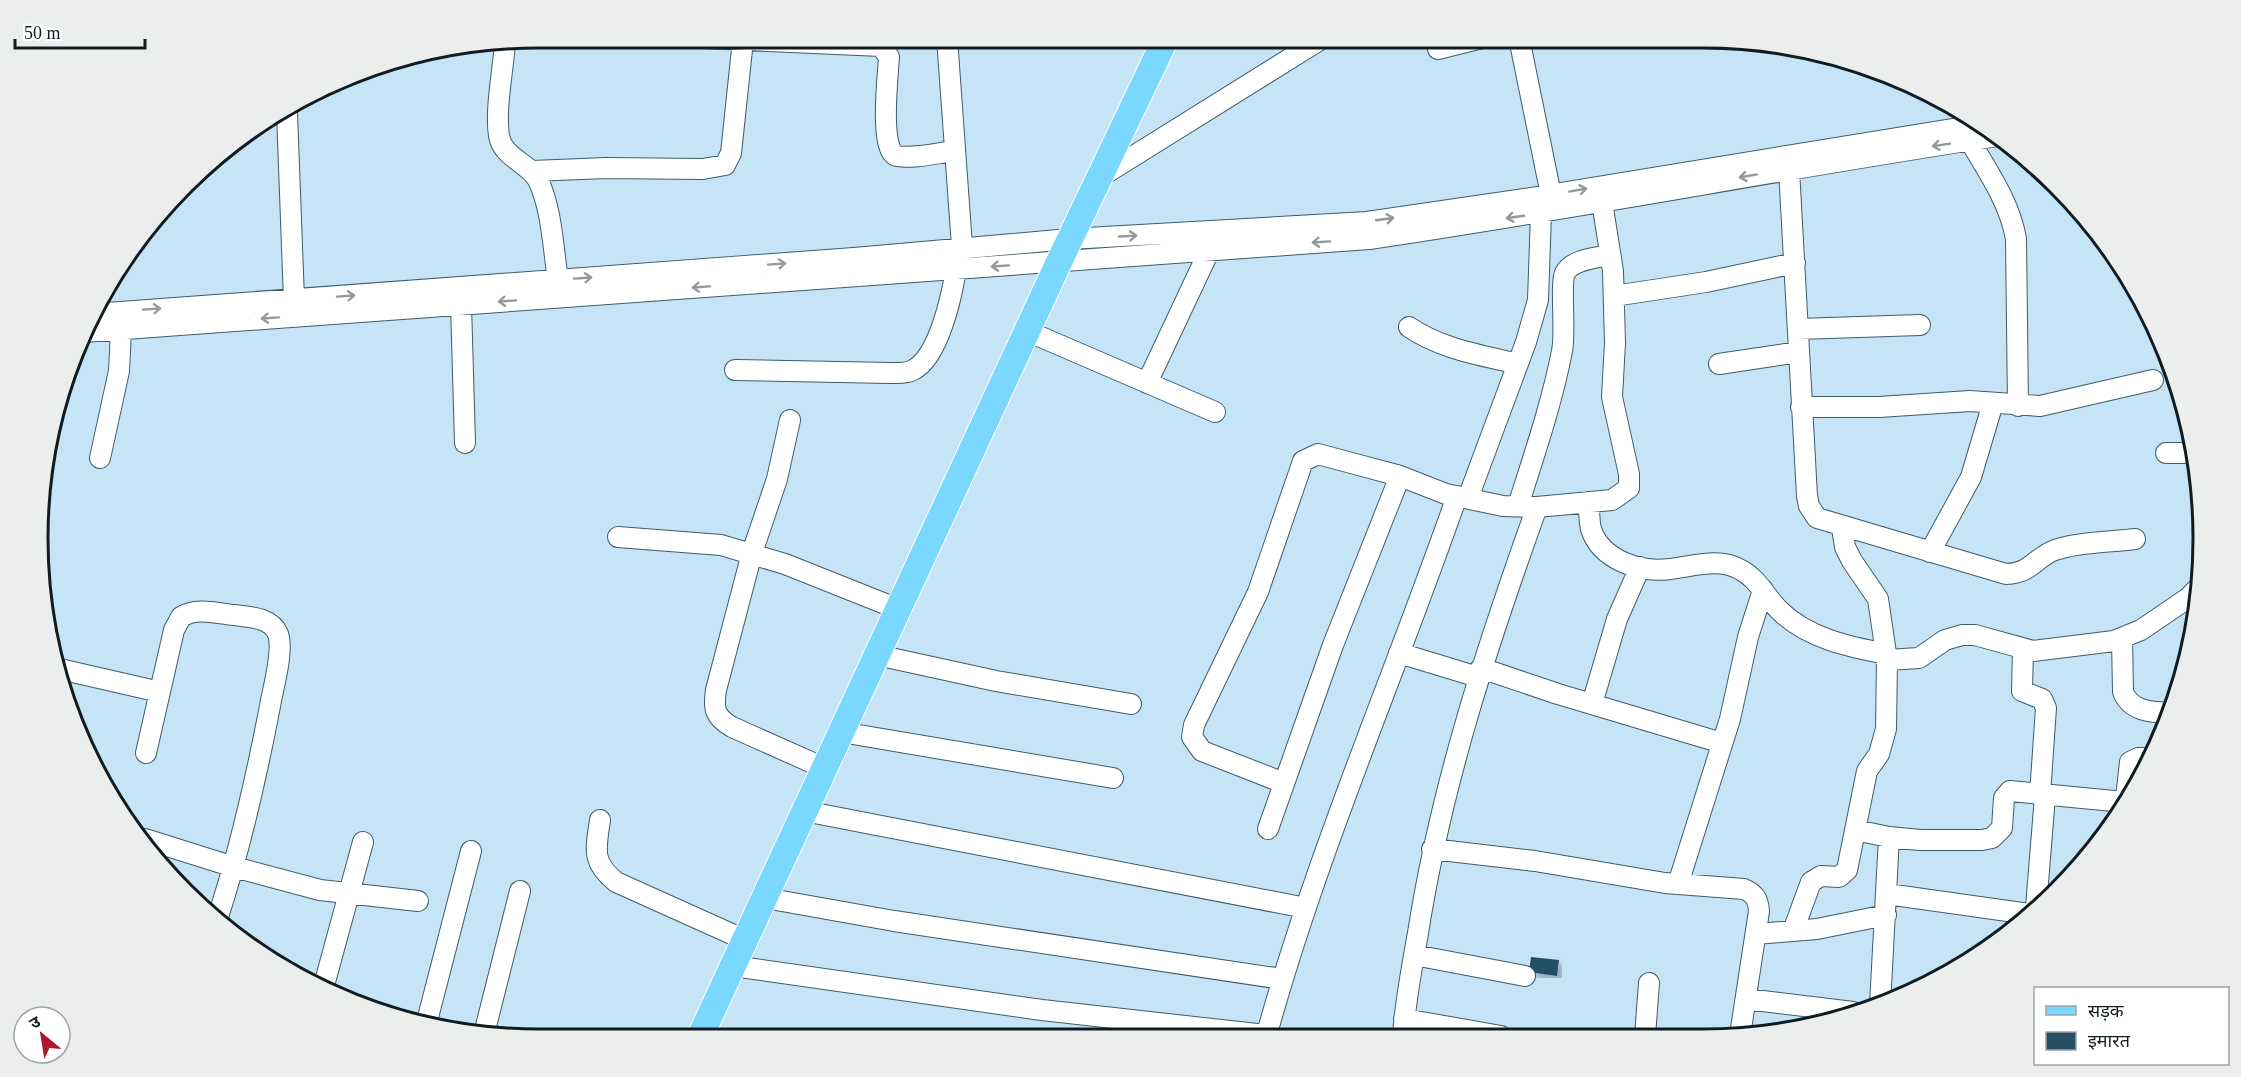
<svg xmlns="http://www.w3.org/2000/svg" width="2241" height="1077" font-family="'Times New Roman','Noto Sans Devanagari',serif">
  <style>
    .building { fill: #244f65; filter: url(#shadow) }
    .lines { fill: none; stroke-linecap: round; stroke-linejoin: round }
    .minor-casing { stroke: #405c6b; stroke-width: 22 }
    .major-casing { stroke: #fff; stroke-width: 28 }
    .minor { stroke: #fff; stroke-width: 20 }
    .major { stroke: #7ad7fd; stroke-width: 26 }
    .oneway { stroke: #93999c }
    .rim { fill: none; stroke: #101c22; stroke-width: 3 }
  </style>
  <defs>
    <filter id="shadow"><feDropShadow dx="5" dy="5" stdDeviation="3" flood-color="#0004"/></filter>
  </defs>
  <rect width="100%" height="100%" fill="#c5e4f6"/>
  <path class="building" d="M 1531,957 L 1559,960 L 1557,976 L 1529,972 Z"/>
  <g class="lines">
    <g class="minor-casing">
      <path id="minor" d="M 703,38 L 881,46 L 889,57 C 888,74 879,152 897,156 C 914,159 937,153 954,151
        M 947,38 L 963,260
        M 1519,38 L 1551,195
        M 505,43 C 503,71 495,109 499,136 C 503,158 528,162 538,180 C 552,209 553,248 558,280
        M 1438,49 L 1482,38
        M 287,113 L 294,300
        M 1970,141 C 1988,172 2010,203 2016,239 L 2018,406
        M 1789,169 L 1807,496 L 1809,506 L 1817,518 L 2006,574 C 2032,573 2034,558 2055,550 C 2077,542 2112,542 2135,539
        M 532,171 L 606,168 L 703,169 L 725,165 L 731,153 L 743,40
        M 1100,177 L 1323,38
        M 1614,296 L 1706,282 L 1795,263
        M 461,304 L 465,443
        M 93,314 L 854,258 L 1069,239 L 1367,222 L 1518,200 L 1983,124
        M 1409,327 C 1441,349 1481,355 1518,364
        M 1798,329 L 1920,325
        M 1027,331 L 1215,412
        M 84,332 L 1369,239 C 1579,208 1788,168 1998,136
        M 1719,364 L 1799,352
        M 735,370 L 890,373 C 897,373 906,374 913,370 C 939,357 952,295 956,269
        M 1147,383 L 1210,249
        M 1801,407 L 1879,407 L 1970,401 L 2040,406 L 2153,380
        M 790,420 L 777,479 L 752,553 L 716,690 C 713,709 715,717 732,727 L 824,768
        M 2166,453 L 2195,453
        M 100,458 L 119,371 L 121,329
        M 1468,498 L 1526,342 L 1538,300 L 1541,213
        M 1589,502 C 1589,511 1589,521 1591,529 C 1601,560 1640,573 1670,569 C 1694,566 1720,557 1741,570 C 1758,579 1766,597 1779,610 C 1807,638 1849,647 1887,654
        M 1518,506 C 1534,455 1552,403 1562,351 C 1566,333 1560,283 1565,273 C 1572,259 1597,258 1610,255
        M 618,537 L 721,545 L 785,564 L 898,609
        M 1930,552 L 1971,477 L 1993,403
        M 2122,638 L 2123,692 C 2131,712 2152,712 2171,713
        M 2023,649 L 2022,691 L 2042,699 L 2046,708 L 2040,795
        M 1399,653 L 1478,677
        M 877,655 L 996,681 L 1131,704
        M 1887,660 L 1919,658 L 1945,640 L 1962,635 L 1975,635 L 2033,651 L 2114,641 L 2141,630 L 2188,598 L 2199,587
        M 1481,668 L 1558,694 L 1722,743
        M 64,670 L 160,692
        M 1592,704 L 1617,619 L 1640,567
        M 841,732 L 1113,778
        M 146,753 L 174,630 L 181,617 C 196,607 216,613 234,615 C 249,617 271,617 278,634 C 284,651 273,688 270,706 C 256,779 240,850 217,920
        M 1284,783 L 1202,751 L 1192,737 L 1194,725 L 1258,592 L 1303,461 L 1318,454 L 1329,457 L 1400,476 L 1446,494 L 1503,506 L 1537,507 L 1612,500 L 1629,488 L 1629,474 L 1612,397 L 1615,343 L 1613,271 L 1602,202
        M 2126,798 L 2130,762 L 2138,758 L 2149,758
        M 804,811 L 1306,908
        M 600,820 C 596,849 591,862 616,882 L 745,940
        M 1268,829 L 1333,645 L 1400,476
        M 1855,830 L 1889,837 L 1920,840 L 1982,840 L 1992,838 L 2002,828 L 2004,798 L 2010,791 L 2124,802
        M 145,839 L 234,867 L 320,890 L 418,901
        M 1432,849 L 1535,861 L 1665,883 L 1744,889 C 1755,894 1758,899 1759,911 L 1740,1035
        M 1678,884 L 1730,719 L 1748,637 L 1763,590
        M 1887,894 L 2029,914
        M 765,898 L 894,921 L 1282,979
        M 2036,907 L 2045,796
        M 1793,931 L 1811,882 L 1821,876 L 1839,877 L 1847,870 L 1867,771 L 1879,754 L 1886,729 L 1887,660 L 1878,599 L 1852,561 L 1845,547 L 1842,528
        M 1756,934 L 1817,929 L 1886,915
        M 1414,955 L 1525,976
        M 733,966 L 1042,1010 L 1266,1035
        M 323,989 L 363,842
        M 1746,999 L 1853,1012
        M 1880,1005 L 1889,837
        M 1404,1019 L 1501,1036
        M 426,1025 L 471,851
        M 484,1034 L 520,891
        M 1403,1036 C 1405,1002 1412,967 1418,933 C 1441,786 1487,646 1537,507
        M 1645,1036 L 1649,983
        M 1266,1037 C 1317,852 1394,677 1457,496"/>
    </g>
    <g class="major-casing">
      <path id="major" d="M 699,1039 L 1059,262 L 1166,38"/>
    </g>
    <use href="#minor" class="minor"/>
    <use href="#major" class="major"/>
  </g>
  <defs><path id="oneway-shaft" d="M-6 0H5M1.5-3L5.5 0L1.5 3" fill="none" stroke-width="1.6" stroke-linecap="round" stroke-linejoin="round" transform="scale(1.5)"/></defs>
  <g class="oneway">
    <use href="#oneway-shaft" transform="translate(1941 145) rotate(171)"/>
    <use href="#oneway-shaft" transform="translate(1748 176) rotate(170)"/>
    <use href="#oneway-shaft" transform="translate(1578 190) rotate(-10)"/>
    <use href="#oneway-shaft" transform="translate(1515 217) rotate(172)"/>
    <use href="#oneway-shaft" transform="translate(1385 219) rotate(-8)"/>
    <use href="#oneway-shaft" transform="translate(1128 236) rotate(-3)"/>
    <use href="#oneway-shaft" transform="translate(1321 242) rotate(176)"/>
    <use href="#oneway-shaft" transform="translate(777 264) rotate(-4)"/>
    <use href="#oneway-shaft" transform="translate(1000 266) rotate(176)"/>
    <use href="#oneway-shaft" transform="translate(583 278) rotate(-4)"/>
    <use href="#oneway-shaft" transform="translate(701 287) rotate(176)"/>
    <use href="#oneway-shaft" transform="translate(346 296) rotate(-4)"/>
    <use href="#oneway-shaft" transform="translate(507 301) rotate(176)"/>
    <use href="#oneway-shaft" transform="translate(152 309) rotate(-4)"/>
    <use href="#oneway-shaft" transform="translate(270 318) rotate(176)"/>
  </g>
  <path d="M0 0H2241V1077H0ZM538 48H1703A490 490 0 0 1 2193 538V539A490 490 0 0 1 1703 1029H538A490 490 0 0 1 48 539V538A490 490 0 0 1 538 48Z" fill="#eceded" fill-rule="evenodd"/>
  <path class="rim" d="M538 48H1703A490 490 0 0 1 2193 538V539A490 490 0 0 1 1703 1029H538A490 490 0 0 1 48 539V538A490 490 0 0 1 538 48Z"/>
  <rect x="2034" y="987" width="195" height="78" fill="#ffffff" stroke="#9fa4a7" stroke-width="1.5"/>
  <rect x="2046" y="1006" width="30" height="9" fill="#7ad7fd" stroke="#9fa4a7" stroke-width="1.5"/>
  <text x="2088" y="1017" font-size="18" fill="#101c22">सड़क</text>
  <rect x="2046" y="1032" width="30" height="18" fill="#244f65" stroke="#9fa4a7" stroke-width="1.5"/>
  <text x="2088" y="1047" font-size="18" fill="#101c22">इमारत</text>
  <g transform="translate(42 1035) rotate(330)"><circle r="28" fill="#ffffff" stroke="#9fa4a7" stroke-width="1.5"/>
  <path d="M0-4.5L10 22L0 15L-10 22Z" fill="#ac1828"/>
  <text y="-9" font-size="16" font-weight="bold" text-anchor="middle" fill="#101c22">उ</text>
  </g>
  <path d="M15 39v9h130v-9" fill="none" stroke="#101c22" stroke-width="3"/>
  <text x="24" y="39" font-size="18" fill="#101c22" stroke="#ffffff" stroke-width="4.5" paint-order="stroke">50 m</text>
</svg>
